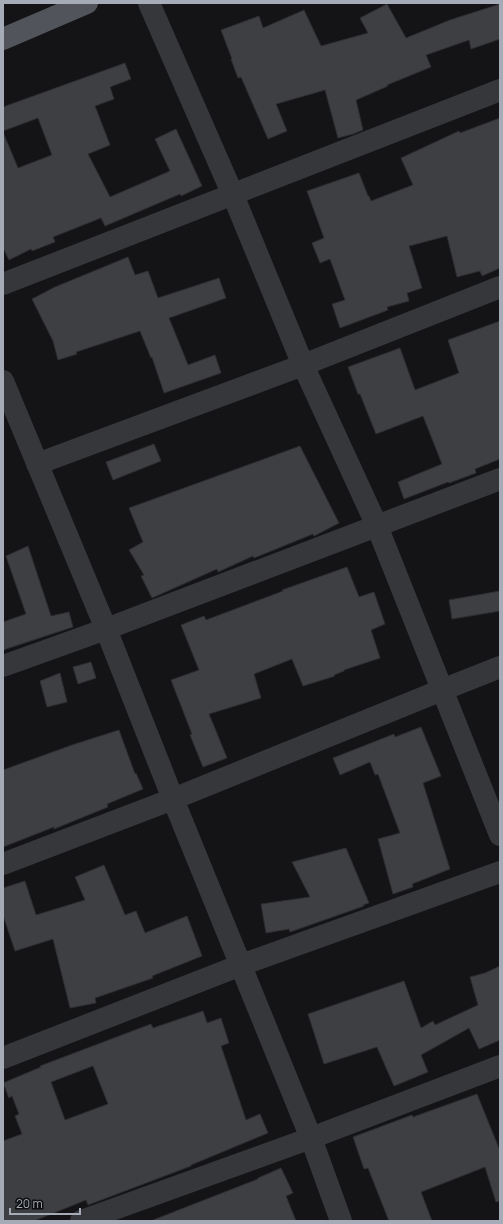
<svg xmlns="http://www.w3.org/2000/svg" width="503" height="1224" font-family="Manrope,sans-serif">
  <style>
    .building { fill: #3e3f43; stroke: #2e2e32; fill-rule: evenodd }
    .lines { fill: none; stroke-linecap: round; stroke-linejoin: round }
    .minor { stroke: #35373b; stroke-width: 22 }
    .major { stroke: #51545b; stroke-width: 22 }
  </style>
  <rect width="100%" height="100%" fill="#141416"/>
  <path class="building" d="M 387,4 L 406,38 L 450,20 L 500,4 L 500,39 L 471,49 L 469,40 L 426,55 L 431,67 L 387,85 L 388,86 L 356,100 L 363,130 L 353,134 L 338,138 L 325,90 L 276,104 L 287,131 L 268,139 L 241,77 L 238,78 L 231,59 L 232,59 L 221,30 L 259,16 L 263,28 L 304,10 L 321,46 L 368,33 L 360,18 Z
    M 125,63 L 131,79 L 110,87 L 114,99 L 95,106 L 110,145 L 88,154 L 110,197 L 170,171 L 155,139 L 176,129 L 202,186 L 181,196 L 180,194 L 105,226 L 101,218 L 53,237 L 55,242 L 32,251 L 31,249 L 9,260 L 3,248 L 3,132 L 18,168 L 52,155 L 38,118 L 3,131 L 3,107 Z
    M 500,118 L 500,268 L 482,276 L 480,271 L 457,277 L 447,236 L 409,246 L 422,288 L 407,293 L 409,301 L 387,307 L 388,310 L 340,328 L 332,304 L 345,300 L 330,259 L 320,263 L 312,243 L 324,238 L 307,191 L 359,173 L 368,196 L 369,196 L 371,201 L 413,185 L 401,158 L 459,131 L 460,133 Z
    M 128,257 L 135,275 L 148,271 L 158,298 L 219,278 L 226,298 L 169,318 L 188,365 L 215,355 L 221,373 L 164,393 L 152,357 L 151,358 L 140,331 L 76,352 L 77,354 L 58,360 L 53,341 L 32,299 L 55,287 Z
    M 500,321 L 500,459 L 475,469 L 476,473 L 449,483 L 448,482 L 404,499 L 398,482 L 442,464 L 423,416 L 376,434 L 360,394 L 358,394 L 348,367 L 400,348 L 415,390 L 459,373 L 448,340 Z
    M 154,444 L 161,461 L 113,480 L 106,462 Z
    M 300,446 L 339,523 L 314,536 L 313,534 L 254,558 L 253,556 L 218,572 L 217,569 L 152,598 L 141,576 L 144,575 L 129,550 L 143,542 L 129,508 Z
    M 28,546 L 51,616 L 69,612 L 73,627 L 3,650 L 3,622 L 26,614 L 6,556 Z
    M 347,567 L 359,597 L 374,592 L 385,624 L 371,630 L 380,658 L 344,670 L 344,671 L 334,675 L 335,676 L 303,686 L 292,659 L 254,674 L 261,698 L 209,714 L 227,758 L 203,767 L 190,735 L 192,734 L 171,680 L 199,670 L 181,625 L 204,616 L 206,620 L 283,591 L 282,590 Z
    M 500,591 L 500,611 L 452,619 L 449,600 Z
    M 91,662 L 96,678 L 78,684 L 73,667 Z
    M 60,673 L 67,702 L 47,707 L 40,681 Z
    M 421,727 L 441,776 L 423,783 L 450,869 L 412,884 L 413,887 L 393,894 L 378,839 L 400,833 L 378,774 L 375,775 L 370,762 L 340,775 L 333,758 L 394,734 L 395,737 Z
    M 119,730 L 135,774 L 136,773 L 143,789 L 107,804 L 108,807 L 54,829 L 54,827 L 3,847 L 3,770 L 72,745 Z
    M 346,848 L 369,903 L 363,905 L 364,906 L 290,932 L 289,929 L 266,933 L 261,904 L 310,897 L 292,862 Z
    M 104,865 L 125,915 L 136,911 L 145,933 L 187,916 L 202,956 L 152,976 L 153,978 L 95,998 L 96,1003 L 70,1008 L 53,939 L 15,951 L 3,915 L 3,888 L 25,881 L 36,915 L 85,900 L 75,877 Z
    M 500,966 L 500,1040 L 479,1049 L 469,1028 L 421,1055 L 428,1072 L 394,1086 L 377,1047 L 324,1064 L 308,1014 L 404,981 L 421,1028 L 433,1021 L 435,1025 L 478,1005 L 470,977 L 485,973 Z
    M 203,1011 L 207,1023 L 221,1018 L 229,1043 L 221,1046 L 246,1120 L 260,1114 L 268,1133 L 191,1165 L 191,1166 L 88,1205 L 86,1200 L 34,1221 L 3,1221 L 3,1141 L 22,1134 L 15,1116 L 19,1114 L 12,1096 L 9,1098 L 3,1083 L 41,1067 L 40,1066 L 151,1024 L 153,1028 ZM 93,1066 L 108,1104 L 65,1120 L 51,1082 Z
    M 477,1094 L 500,1151 L 500,1201 L 496,1202 L 485,1167 L 421,1192 L 432,1221 L 389,1221 L 368,1168 L 364,1169 L 353,1137 L 412,1115 L 413,1117 Z
    M 281,1168 L 293,1193 L 286,1196 L 296,1221 L 154,1221 L 153,1220 L 258,1179 L 258,1178 Z"/>
  <g class="lines">
    <path class="minor" d="M 149,3 L 233,195 L 303,365 L 377,526 L 500,835
      M 3,284 L 500,90
      M 3,381 L 106,629 L 173,799 L 311,1138 L 341,1221
      M 37,464 L 303,365 L 500,287
      M 3,666 L 106,629 L 500,479
      M 3,864 L 173,799 L 442,690 L 500,667
      M 3,1058 L 241,965 L 500,872
      M 81,1221 L 311,1138 L 500,1066"/>
    <path class="major" d="M 3,39 L 87,3"/>
  </g>
  <rect width="503" height="1224" fill="none" stroke="#a5acb7" stroke-width="8"/>
  <path d="M10 1208v6h70v-6" fill="none" stroke="#a5acb7" stroke-width="2"/>
  <text x="16" y="1208" font-size="12" fill="#a5acb7" stroke="#0f0f11" stroke-width="3" paint-order="stroke">20 m</text>
</svg>
